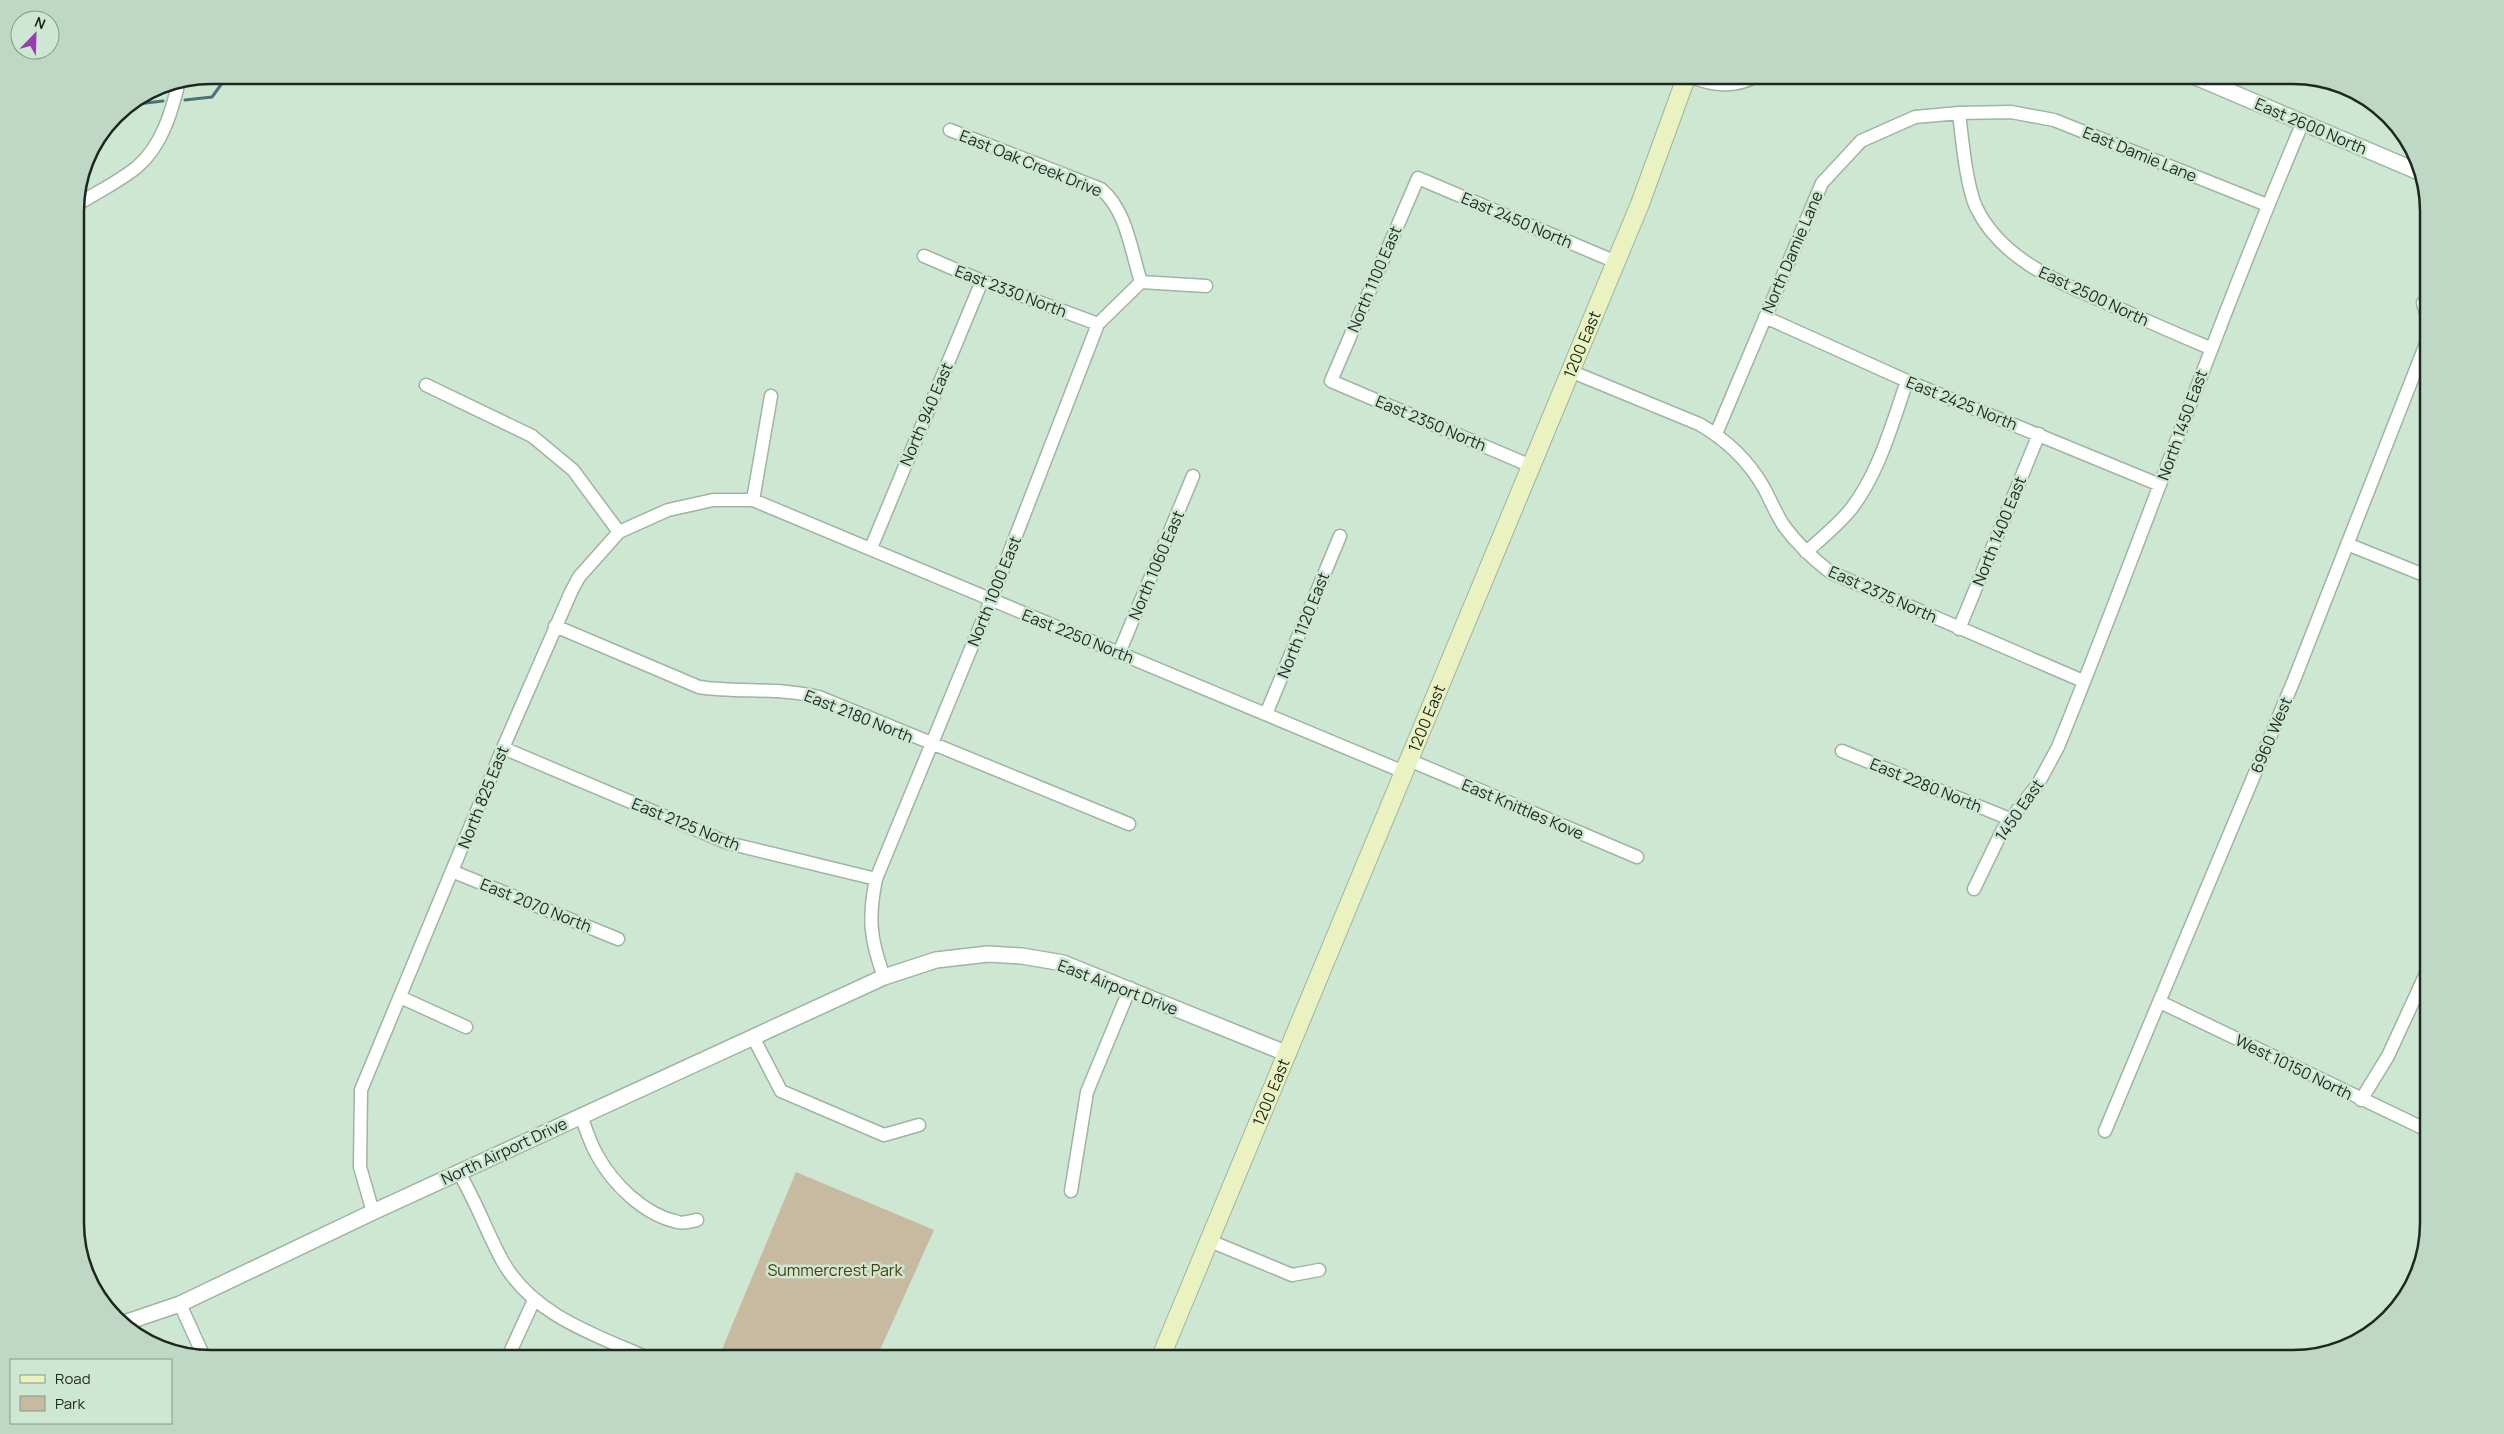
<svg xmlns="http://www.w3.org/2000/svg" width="2504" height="1434" font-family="Manrope,sans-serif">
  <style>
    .park { fill: #c7baa0 }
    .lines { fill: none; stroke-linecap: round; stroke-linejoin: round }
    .stream { stroke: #4c727a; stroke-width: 3 }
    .minor-casing { stroke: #9db5a2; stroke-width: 15 }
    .tertiary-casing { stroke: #9db5a2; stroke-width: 18 }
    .secondary-casing { stroke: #9db5a2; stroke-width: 20 }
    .minor { stroke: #fff; stroke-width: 12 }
    .tertiary { stroke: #fff; stroke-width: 15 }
    .secondary { stroke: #eaf2c2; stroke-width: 18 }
    .labels { text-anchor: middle; stroke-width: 5; stroke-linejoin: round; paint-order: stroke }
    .street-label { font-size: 16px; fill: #1e2720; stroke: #cde7d3 }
    .park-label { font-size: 16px; fill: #513c08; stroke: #cde7d3 }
    .rim { fill: none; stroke: #1e2720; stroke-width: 2.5 }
  </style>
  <rect width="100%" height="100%" fill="#cde7d3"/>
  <path class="park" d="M 796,1172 L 934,1230 L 876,1359 L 718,1359 Z"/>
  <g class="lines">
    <path class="stream" d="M 185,100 L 212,97 L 228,75
      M 129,105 L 163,101"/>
    <g class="minor-casing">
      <path id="minor" d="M 1959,113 C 1962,138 1966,184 1976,207 C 2002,262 2064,284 2116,307 C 2147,321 2179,335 2210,348
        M 950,130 L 1101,189 C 1127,211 1131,251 1141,282
        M 75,206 C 95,193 119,182 137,167 C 162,146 172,111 179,81
        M 924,256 L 982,281 L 1098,324
        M 2423,303 L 2429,323
        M 1765,317 L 1907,381 L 2160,485
        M 1570,371 L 1699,424 C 1727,440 1748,460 1764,488 C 1771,501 1776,514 1784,526 C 1797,544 1812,558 1830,572 L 2083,681
        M 426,385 L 532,436 L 573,470 L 619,532
        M 1716,434 L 1822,183 L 1861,141 L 1915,117 L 1959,113 L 2011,112 L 2054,120 L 2267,205
        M 1531,466 L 1331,381 L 1418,178 L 1616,262
        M 753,500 L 771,396
        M 2347,544 L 2429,577
        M 871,548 L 982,281
        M 1806,552 C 1822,538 1838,525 1851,509 C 1879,473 1892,424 1907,381
        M 555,626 L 699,687 C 739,693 779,687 819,697 L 1129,824
        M 1959,629 L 2039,434
        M 1119,653 L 1193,476
        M 1266,714 L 1340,536
        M 503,748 L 728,843 L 876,879
        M 1842,751 L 2010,819
        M 1409,760 L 1637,857
        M 454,872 L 618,939
        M 1974,889 L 2003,829 L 2038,784 L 2058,747 C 2142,540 2215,328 2303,122
        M 884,977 C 870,939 868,918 876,879 L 991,600 L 1098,324 L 1141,282 L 1206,286
        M 400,997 L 466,1027
        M 2160,1002 L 2429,1131
        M 753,1037 L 781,1091 L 884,1135 L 919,1125
        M 2361,1100 L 2388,1056 L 2429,967
        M 581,1116 C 586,1129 590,1143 597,1155 C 613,1184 644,1215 678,1222 C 683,1224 691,1221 697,1220
        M 2105,1131 L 2294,680 L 2429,336
        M 459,1173 C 476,1201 487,1233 503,1262 C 534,1316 596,1335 650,1359
        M 1071,1191 L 1087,1092 L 1130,988
        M 373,1212 L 360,1167 L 361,1090 L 503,748 L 571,592 L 579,577 L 619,532 L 668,510 L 713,500 L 753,500 L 1404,772
        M 1210,1241 L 1292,1275 L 1319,1270
        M 180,1304 L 204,1357
        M 507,1359 L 534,1300"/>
    </g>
    <g class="tertiary-casing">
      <path id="tertiary" d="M 1691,75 C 1712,84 1735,86 1755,75
        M 2191,75 L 2419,172
        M 124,1323 L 180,1304 L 373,1212 L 884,977 L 936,960 L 988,954 L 1022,956 L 1063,963 L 1288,1054"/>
    </g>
    <g class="secondary-casing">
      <g id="secondary">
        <path id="s1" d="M 1160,1359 L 1640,204 L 1687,75"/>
      </g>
    </g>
    <use href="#minor" class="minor"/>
    <use href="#tertiary" class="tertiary"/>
    <use href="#secondary" class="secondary"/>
  </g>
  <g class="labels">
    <g class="street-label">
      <text transform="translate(2311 126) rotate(23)" y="6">East 2600 North</text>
      <text transform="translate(2140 154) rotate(22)" y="6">East Damie Lane</text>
      <text transform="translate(1031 163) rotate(22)" y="6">East Oak Creek Drive</text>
      <text transform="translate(1517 220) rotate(23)" y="6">East 2450 North</text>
      <text transform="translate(1792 252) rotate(-67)" y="6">North Damie Lane</text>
      <text transform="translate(1374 279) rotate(-67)" y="6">North 1100 East</text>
      <text transform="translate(1011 291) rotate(21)" y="6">East 2330 North</text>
      <text transform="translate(2094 296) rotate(25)" y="6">East 2500 North</text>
      <text dy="6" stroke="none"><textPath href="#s1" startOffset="1099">1200 East</textPath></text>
      <text transform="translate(1962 403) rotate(22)" y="6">East 2425 North</text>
      <text transform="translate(926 414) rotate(-67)" y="6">North 940 East</text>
      <text transform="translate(1431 423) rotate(23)" y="6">East 2350 North</text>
      <text transform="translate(2182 425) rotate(-70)" y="6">North 1450 East</text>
      <text transform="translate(1999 531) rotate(-68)" y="6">North 1400 East</text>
      <text transform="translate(1156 565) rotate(-67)" y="6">North 1060 East</text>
      <text transform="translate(994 591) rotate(-68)" y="6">North 1000 East</text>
      <text transform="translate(1883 594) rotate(24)" y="6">East 2375 North</text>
      <text transform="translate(1303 625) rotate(-68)" y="6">North 1120 East</text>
      <text transform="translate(1078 636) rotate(22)" y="6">East 2250 North</text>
      <text transform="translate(859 716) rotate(22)" y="6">East 2180 North</text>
      <text dy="6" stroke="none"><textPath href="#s1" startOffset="694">1200 East</textPath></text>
      <text transform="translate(2271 735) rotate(-67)" y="6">6960 West</text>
      <text transform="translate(1926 785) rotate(22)" y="6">East 2280 North</text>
      <text transform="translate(483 797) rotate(-68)" y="6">North 825 East</text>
      <text transform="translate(1523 809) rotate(23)" y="6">East Knittles Kove</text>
      <text transform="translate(2019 810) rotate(-55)" y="6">1450 East</text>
      <text transform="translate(686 824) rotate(22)" y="6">East 2125 North</text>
      <text transform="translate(536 905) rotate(22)" y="6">East 2070 North</text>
      <text transform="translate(1118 987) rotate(21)" y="6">East Airport Drive</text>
      <text transform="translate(2294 1067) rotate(26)" y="6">West 10150 North</text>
      <text dy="6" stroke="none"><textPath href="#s1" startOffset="289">1200 East</textPath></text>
      <text transform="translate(504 1151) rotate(-25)" y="6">North Airport Drive</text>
    </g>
    <g class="park-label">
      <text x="835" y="1276">Summercrest Park</text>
    </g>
  </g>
  <path d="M0 0H2504V1434H0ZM211 84H2293A127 127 0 0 1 2420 211V1223A127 127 0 0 1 2293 1350H211A127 127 0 0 1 84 1223V211A127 127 0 0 1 211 84Z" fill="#bfd8c5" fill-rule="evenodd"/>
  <path class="rim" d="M211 84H2293A127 127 0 0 1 2420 211V1223A127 127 0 0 1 2293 1350H211A127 127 0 0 1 84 1223V211A127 127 0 0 1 211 84Z"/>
  <rect x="10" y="1359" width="162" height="65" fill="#cde7d3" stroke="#879a8b"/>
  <rect x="20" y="1375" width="25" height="8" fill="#eaf2c2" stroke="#879a8b"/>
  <text x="55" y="1384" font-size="15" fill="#1e2720">Road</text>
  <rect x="20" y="1396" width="25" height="15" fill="#c7baa0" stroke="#879a8b"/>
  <text x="55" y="1409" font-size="15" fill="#1e2720">Park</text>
  <g transform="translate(35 35) rotate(23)"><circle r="24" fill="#cde7d3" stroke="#879a8b"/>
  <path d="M0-4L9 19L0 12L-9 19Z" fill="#983fab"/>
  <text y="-8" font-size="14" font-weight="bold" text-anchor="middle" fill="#1e2720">N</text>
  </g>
</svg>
